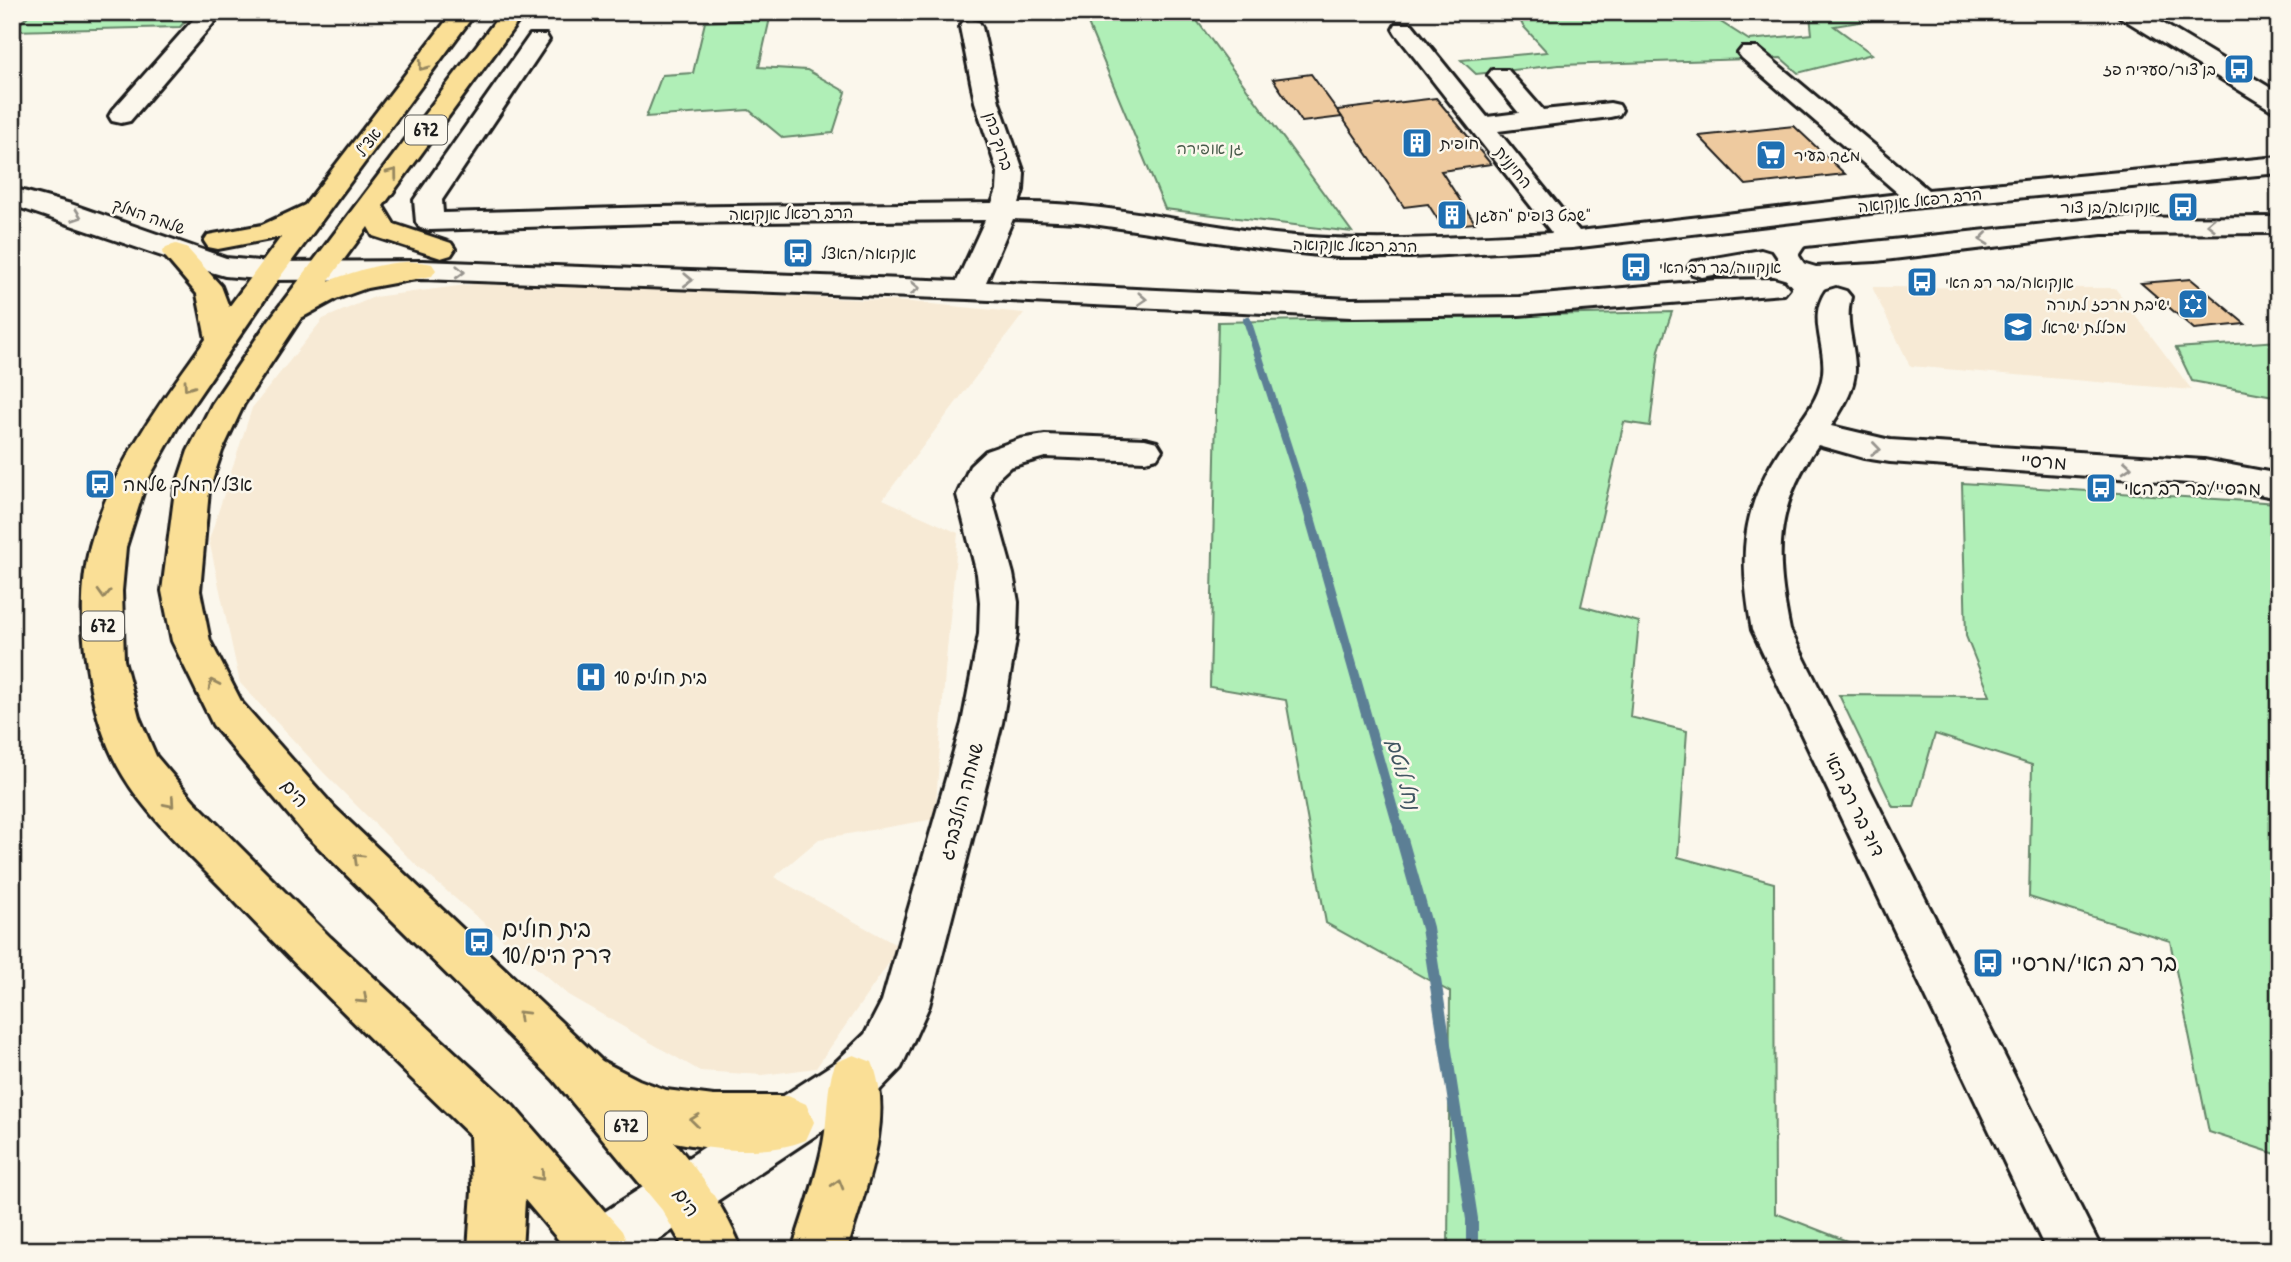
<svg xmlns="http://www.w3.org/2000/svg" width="2291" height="1262" font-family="'Patrick Hand','Playpen Sans Hebrew',sans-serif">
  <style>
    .built { fill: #f7ead5 }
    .green { fill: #b0efb7; stroke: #66866a; stroke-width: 2 }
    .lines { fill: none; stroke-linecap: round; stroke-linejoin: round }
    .stream-far2 { stroke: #5b7f95; stroke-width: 8 }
    .stream-far1 { stroke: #5b7f95; stroke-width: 10 }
    .stream { stroke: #5b7f95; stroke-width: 12 }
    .building { fill: #eeca9f; stroke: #1c1c1c; stroke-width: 2 }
    .minor-casing { stroke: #1c1c1c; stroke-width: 6 }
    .major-casing { stroke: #1c1c1c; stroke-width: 6 }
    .minor { fill: #fbf7ec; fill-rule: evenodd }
    .major { fill: #fadf96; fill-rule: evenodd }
    .oneway { stroke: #96875f }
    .oneway2 { stroke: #97948e }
    .labels { text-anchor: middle; stroke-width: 5; stroke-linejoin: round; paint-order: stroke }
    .far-poi-label { font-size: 16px; fill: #1c1c1c; stroke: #fbf7ec; text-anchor: start }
    .far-street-label { font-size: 16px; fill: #1c1c1c; stroke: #fbf7ec }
    .far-park-label { font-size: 16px; fill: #485b4a; stroke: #fbf7ec }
    .shield { fill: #fbf7ec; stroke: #5f5e5a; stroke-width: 2 }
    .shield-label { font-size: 18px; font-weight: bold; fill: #1c1c1c }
    .street-label { font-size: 19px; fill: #1c1c1c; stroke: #fbf7ec }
    .poi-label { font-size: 19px; fill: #1c1c1c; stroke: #fbf7ec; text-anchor: start }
    .water-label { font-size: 21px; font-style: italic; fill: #415662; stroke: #fbf7ec }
    .near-poi-label { font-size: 23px; fill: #1c1c1c; stroke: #fbf7ec; text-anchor: start }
  </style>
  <rect width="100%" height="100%" fill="#fbf7ec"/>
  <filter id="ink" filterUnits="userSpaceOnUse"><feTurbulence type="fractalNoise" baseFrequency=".0143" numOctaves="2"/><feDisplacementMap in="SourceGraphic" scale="14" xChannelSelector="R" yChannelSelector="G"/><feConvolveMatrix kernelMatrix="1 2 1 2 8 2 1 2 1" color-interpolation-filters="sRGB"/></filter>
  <g filter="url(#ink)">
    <path class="built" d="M 474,284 L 587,286 L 911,302 L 1024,313 L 883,499 L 958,533 L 945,671 L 935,819 L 819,839 L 774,877 L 900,947 L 816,1068 L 763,1075 L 700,1071 L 568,995 L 414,863 L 324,773 L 240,683 L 209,540 L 252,408 L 323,319 L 374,297 Z
      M 1872,287 L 2115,288 L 2192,390 L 1910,366 Z"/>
    <path class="green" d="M 32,12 L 194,12 L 180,27 L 12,31 Z
      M 1083,12 L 1196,12 L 1198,22 L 1352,232 L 1165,209 Z
      M 1516,12 L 1678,12 L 1692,22 L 1719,21 L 1749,40 L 1812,34 L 1810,15 L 1807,12 L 1861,12 L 1871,20 L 1834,26 L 1872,54 L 1798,73 L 1781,58 L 1559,65 L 1476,74 L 1461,60 L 1547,52 L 1523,26 Z
      M 770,18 L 759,67 L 807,70 L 846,92 L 833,133 L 783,138 L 749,110 L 646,117 L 662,75 L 693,73 L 705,22 Z
      M 1672,312 L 1659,350 L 1650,426 L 1624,422 L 1581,606 L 1639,622 L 1630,717 L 1687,731 L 1678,857 L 1774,883 L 1775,1213 L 1870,1250 L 1448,1250 L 1450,992 L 1326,923 L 1286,700 L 1210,687 L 1218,322 Z
      M 2279,341 L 2279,397 L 2192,381 L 2176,348 Z
      M 1962,483 L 2279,503 L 2279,1155 L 2209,1132 L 2170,941 L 2029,897 L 2032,765 L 1935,734 L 1914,807 L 1893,807 L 1839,695 L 1990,696 L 1966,636 Z"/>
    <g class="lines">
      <path class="stream-far2" d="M 1247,320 L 1301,488"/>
      <path class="stream-far1" d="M 1301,486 L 1399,830"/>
      <path class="stream" d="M 1399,829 L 1427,928 L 1472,1219 L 1472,1250"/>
    </g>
    <path class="building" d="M 1311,74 L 1342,117 L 1302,122 L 1273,79 Z
      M 1436,98 L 1491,164 L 1441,171 L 1475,223 L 1442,226 L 1428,204 L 1404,207 L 1337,110 Z
      M 1794,126 L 1845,174 L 1746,185 L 1699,136 Z
      M 2191,279 L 2245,324 L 2194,329 L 2141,283 Z"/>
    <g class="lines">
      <g class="minor-casing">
        <path id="minor" d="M 200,12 L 223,12 L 130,121 L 121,123 L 112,121 L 109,116 L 112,111 Z
          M 2117,12 L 2144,12 L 2279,93 L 2279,111 L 2270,109 L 2120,17 Z
          M 971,20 L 979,22 L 982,27 L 999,102 L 1024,173 L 1023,190 L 1019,203 C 1105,202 1189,224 1274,234 C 1366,244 1459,237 1552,233 L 1396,34 L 1393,29 L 1396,24 L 1412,24 L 1487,117 L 1519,113 L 1488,75 L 1492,70 L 1508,70 L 1543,110 L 1610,103 L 1619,105 L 1622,110 L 1619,115 L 1610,117 L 1498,131 L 1579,231 L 1899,194 L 1742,58 L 1738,53 L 1742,48 L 1758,48 L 1928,190 L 2279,157 L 2279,173 L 1922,207 L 1572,248 L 1410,257 L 1337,257 L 1272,250 L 1079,222 L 1013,219 L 986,282 L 1351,299 L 1519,297 L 1716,280 L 1774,279 L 1784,282 L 1789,288 L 1784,294 L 1519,315 L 1351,317 L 968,299 L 422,279 L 270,280 L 225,276 L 197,268 L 12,205 L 12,188 L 71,204 L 226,258 L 270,262 L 422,261 L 957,281 L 985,220 L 656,223 L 430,230 L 420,228 L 416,222 L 414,200 L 530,35 L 546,35 L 549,40 L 442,200 L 443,213 L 656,207 L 992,203 L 997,190 L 998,173 L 975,102 L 960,27 L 963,22 Z
          M 2279,217 L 2279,233 L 2102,234 L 1876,261 L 1816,264 L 1806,261 L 1802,255 L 1806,249 L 2102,218 Z
          M 1761,250 L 1771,253 L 1775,259 L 1771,265 L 1702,277 L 1692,274 L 1688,268 L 1692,262 Z
          M 1836,288 L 1846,291 L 1851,297 C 1844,323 1855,344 1855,369 C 1855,390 1842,409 1831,426 L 1890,440 L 2204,460 L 2279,474 L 2279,498 L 2204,484 L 1890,462 L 1864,458 L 1818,445 C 1774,508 1775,556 1790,630 L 2102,1250 L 2046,1250 L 1752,630 C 1739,557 1740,510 1782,447 C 1796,426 1817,405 1822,379 C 1829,349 1806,319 1826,291 Z
          M 1045,435 L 1145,439 L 1157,442 L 1162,450 L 1157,458 L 1145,461 L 1045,457 L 1010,467 L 997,479 L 991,495 L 1013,574 L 1018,602 L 1017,634 L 1002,723 L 929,1006 L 901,1068 L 872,1098 L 643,1250 L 567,1250 L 575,1231 L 836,1062 L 865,1034 L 882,1001 L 962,723 L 979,634 L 980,602 L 977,574 L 957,495 L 970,466 L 986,451 L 1020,439 Z"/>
      </g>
      <g class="major-casing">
        <path id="major" d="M 453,12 L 476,12 L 280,277 L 178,426 L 146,483 L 126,547 L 122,591 L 124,660 L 139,717 L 156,756 L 194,801 L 330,937 L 513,1106 L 622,1231 L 630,1250 L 567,1250 L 525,1200 L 522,1250 L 468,1250 L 472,1191 L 470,1135 C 386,1054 302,973 222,888 C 189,854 149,818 124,777 C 87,718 73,613 90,546 C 111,467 160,404 206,339 L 197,294 L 162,253 L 166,247 L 176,244 L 186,247 L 221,286 L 229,307 L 281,237 L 218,249 L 208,247 L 204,241 L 208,235 L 262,225 L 305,205 Z
          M 502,12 L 525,12 L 383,206 L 394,224 L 451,243 L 455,249 L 451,255 L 441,258 L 373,236 L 368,227 L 328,281 C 358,270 401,256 432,264 L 436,270 L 432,276 L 367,288 L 336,299 L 301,318 L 244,404 L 222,451 L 209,490 L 200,591 L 210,641 L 242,703 L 334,807 L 602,1061 L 639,1080 L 666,1090 L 714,1096 L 788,1096 L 806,1104 L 814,1122 L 806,1140 C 767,1156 715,1150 674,1142 C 702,1175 726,1210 742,1250 L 685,1250 L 662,1210 L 553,1079 L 304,833 L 213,725 L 172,641 L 162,591 L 175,490 L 188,451 L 212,404 L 269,320 Z
          M 854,1055 L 872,1062 C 896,1120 863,1193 847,1250 L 792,1250 C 803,1215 816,1180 823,1144 C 829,1116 825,1088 836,1062 Z"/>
      </g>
      <use href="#minor" class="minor"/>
      <use href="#major" class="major"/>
    </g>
    <defs><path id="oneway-chevron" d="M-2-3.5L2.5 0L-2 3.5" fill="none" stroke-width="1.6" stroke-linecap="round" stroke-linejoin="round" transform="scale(1.75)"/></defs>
    <g class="oneway">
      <use href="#oneway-chevron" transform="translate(423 66) rotate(127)"/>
      <use href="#oneway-chevron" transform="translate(393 173) rotate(-53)"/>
      <use href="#oneway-chevron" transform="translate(188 386) rotate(125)"/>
      <use href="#oneway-chevron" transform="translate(104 594) rotate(92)"/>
      <use href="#oneway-chevron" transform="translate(213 684) rotate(-116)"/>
      <use href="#oneway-chevron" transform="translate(170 803) rotate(49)"/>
      <use href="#oneway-chevron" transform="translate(358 858) rotate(-136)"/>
      <use href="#oneway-chevron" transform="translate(363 999) rotate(43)"/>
      <use href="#oneway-chevron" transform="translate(522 1015) rotate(-136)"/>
      <use href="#oneway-chevron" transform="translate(695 1120) rotate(-173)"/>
      <use href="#oneway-chevron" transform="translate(540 1176) rotate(49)"/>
      <use href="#oneway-chevron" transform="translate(838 1184) rotate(-74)"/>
    </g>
    <g class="oneway2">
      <use href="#oneway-chevron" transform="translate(77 216) rotate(20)"/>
      <use href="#oneway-chevron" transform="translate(2211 224) rotate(-180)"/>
      <use href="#oneway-chevron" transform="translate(1984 239) rotate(173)"/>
      <use href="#oneway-chevron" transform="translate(460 272) rotate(2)"/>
      <use href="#oneway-chevron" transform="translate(688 280) rotate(2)"/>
      <use href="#oneway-chevron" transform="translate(915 288) rotate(2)"/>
      <use href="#oneway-chevron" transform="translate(1142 299) rotate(3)"/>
      <use href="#oneway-chevron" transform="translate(1876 449) rotate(8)"/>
      <use href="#oneway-chevron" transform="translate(2127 467) rotate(4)"/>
    </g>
  </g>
  <defs>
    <g id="bus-square" transform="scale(1.575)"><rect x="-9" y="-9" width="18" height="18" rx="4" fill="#1f6fb2" stroke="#fbf7ec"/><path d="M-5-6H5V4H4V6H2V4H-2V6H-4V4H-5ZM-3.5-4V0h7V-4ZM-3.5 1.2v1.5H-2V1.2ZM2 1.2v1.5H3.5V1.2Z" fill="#fff"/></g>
    <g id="building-square" transform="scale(1.575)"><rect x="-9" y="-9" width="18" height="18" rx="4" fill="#1f6fb2" stroke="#fbf7ec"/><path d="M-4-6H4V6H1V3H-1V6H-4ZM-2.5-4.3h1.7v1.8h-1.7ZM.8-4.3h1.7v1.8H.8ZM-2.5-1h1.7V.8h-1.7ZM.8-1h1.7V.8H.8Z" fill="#fff"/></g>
    <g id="supermarket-square" transform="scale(1.575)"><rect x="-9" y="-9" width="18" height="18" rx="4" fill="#1f6fb2" stroke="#fbf7ec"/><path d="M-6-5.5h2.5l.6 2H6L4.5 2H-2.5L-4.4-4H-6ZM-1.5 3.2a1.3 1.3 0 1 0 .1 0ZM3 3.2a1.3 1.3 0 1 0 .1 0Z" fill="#fff"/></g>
    <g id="synagogue-square" transform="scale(1.575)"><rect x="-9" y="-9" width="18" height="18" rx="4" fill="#1f6fb2" stroke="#fbf7ec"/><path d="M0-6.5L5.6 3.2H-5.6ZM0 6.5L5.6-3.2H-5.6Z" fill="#fff"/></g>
    <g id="university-square" transform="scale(1.575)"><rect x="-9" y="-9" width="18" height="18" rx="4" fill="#1f6fb2" stroke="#fbf7ec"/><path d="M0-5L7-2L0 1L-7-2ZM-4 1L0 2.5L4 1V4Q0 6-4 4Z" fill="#fff"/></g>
    <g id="hospital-square" transform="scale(1.575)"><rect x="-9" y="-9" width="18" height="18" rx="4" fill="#1f6fb2" stroke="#fbf7ec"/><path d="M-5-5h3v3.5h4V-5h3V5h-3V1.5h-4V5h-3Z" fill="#fff"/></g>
  </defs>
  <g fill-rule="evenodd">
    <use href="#bus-square" x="2239" y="69"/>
    <use href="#building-square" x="1417" y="143"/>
    <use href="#supermarket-square" x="1771" y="155"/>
    <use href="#bus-square" x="2183" y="207"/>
    <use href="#building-square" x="1452" y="215"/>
    <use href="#bus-square" x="798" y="253"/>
    <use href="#bus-square" x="1636" y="267"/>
    <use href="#bus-square" x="1922" y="282"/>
    <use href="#synagogue-square" x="2193" y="304"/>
    <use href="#university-square" x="2018" y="327"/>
    <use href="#bus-square" x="100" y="484"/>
    <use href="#bus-square" x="2101" y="488"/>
    <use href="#hospital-square" x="591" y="677"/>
    <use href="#bus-square" x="479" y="942"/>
    <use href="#bus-square" x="1988" y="963"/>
  </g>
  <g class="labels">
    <g class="far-poi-label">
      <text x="2216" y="75" text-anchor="end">בן צור/סעדיה פז</text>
      <text x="1440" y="149">חופית</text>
      <text x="1794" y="161">מגה בעיר</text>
      <text x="2160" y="213" text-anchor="end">אנקואה/בן צור</text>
      <text x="1475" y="221">שבט צופים "העגן"</text>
      <text x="821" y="259">אנקואה/האצל</text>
      <text x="1659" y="273">אנקווה/בר רב האי</text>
      <text x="1945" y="288">אנקואה/בר רב האי</text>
      <text x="2170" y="310" text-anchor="end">ישיבת מרכז לתורה</text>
      <text x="2041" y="333">מכללת ישראל</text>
    </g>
    <g class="far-street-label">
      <text transform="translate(999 141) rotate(72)" y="6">ברוך כהן</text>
      <text transform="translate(368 142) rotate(-53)" y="6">אצ"ל</text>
      <text transform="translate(1514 167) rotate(51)" y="6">החיננית</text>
      <text transform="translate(1920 200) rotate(-6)" y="6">הרב רפאל אנקואה</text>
      <text transform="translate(791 213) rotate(-1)" y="6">הרב רפאל אנקואה</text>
      <text transform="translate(149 216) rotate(20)" y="6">שלמה המלך</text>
      <text transform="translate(1355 245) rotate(1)" y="6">הרב רפאל אנקואה</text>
    </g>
    <g class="far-park-label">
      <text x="1210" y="154">גן אופירה</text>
    </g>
    <g class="shield">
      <rect x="405" y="115.5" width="42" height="29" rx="5"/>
      <rect x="82" y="611.5" width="42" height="29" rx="5"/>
      <rect x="605" y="1111.5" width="42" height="29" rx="5"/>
    </g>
    <g class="shield-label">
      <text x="426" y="136">672</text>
      <text x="103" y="632">672</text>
      <text x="626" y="1132">672</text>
    </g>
    <g class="street-label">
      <text transform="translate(2044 461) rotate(4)" y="7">מרסיי</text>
      <text transform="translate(295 793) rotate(49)" y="7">הים</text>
      <text transform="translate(961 801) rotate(-75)" y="7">שמחה הולצברג</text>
      <text transform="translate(1855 804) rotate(64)" y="7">דוד בר רב האי</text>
      <text transform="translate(687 1202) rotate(56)" y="7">הים</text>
    </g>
    <g class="poi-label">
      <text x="123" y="491">אצל/המלך שלמה</text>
      <text x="2124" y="495">מרסיי/בר רב האי</text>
      <text x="614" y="684">בית חולים 10</text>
    </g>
    <g class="water-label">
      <text transform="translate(1403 774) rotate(74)" y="7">נחל לוטם</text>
    </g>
    <g class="near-poi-label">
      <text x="502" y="937">בית חולים<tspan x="502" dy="26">10/דרך הים</tspan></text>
      <text x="2011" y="971">בר רב האי/מרסיי</text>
    </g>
  </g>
  <rect width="2291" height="1262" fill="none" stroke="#fbf7ec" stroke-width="42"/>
  <rect x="21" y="21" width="2249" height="1220" fill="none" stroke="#1c1c1c" stroke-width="2.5" filter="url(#ink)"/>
</svg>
